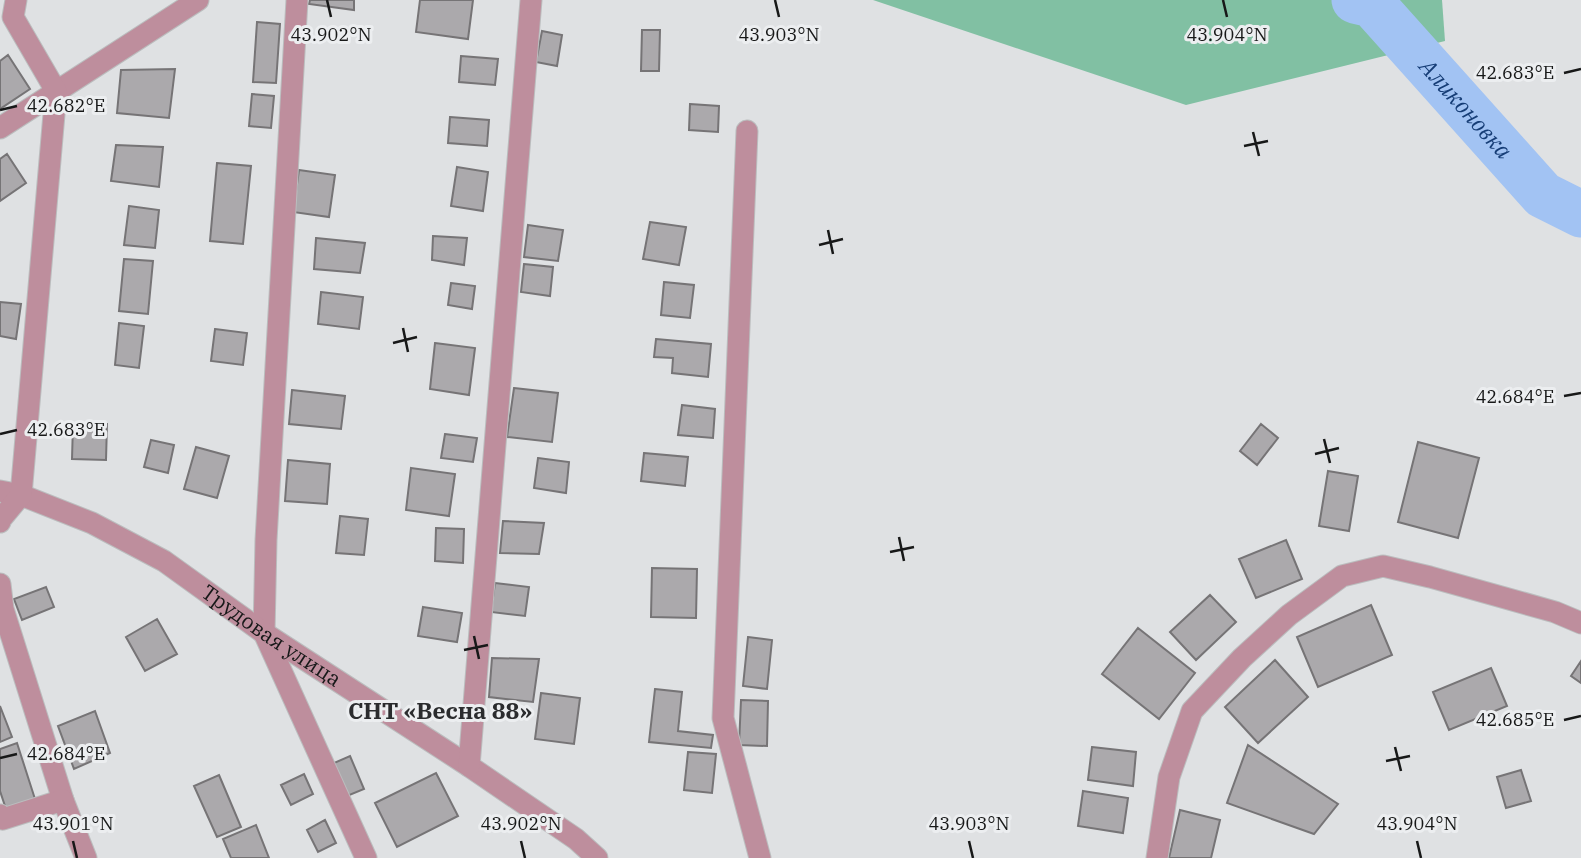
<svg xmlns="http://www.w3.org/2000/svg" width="1581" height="858" font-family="'IBM Plex Serif',serif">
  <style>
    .forest { fill: #81c0a3 }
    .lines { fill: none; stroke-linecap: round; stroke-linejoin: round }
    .river { stroke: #a2c3f3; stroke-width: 47 }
    .building { fill: #aba9ac; stroke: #767476; stroke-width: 2 }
    .street-casing { stroke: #bbbdbe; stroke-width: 23 }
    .street { stroke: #be8e9d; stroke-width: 21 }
    .ticks { fill: none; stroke: #171818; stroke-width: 2.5 }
    .labels { text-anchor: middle; stroke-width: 6; stroke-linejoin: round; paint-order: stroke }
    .street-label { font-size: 21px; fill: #171818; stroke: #eceef0 }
    .water-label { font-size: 23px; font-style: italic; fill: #163d76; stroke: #eceef0 }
    .neighbourhood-label { font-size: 23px; font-weight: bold; fill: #2b2c2e; stroke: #eceef0 }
    .ticks-label { font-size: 18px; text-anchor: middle; fill: #171818; stroke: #eceef0; stroke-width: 6; stroke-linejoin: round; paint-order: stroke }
  </style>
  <rect width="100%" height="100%" fill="#dfe1e3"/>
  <path class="forest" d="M 873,0 L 1442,0 L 1445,41 L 1186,105 Z"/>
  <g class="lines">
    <path class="river" id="s1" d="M 1355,0 L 1372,4 L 1543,195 L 1581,214"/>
  </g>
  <path class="building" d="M 310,0 L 354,0 L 354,10 L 309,4 Z
    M 420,0 L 473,0 L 468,39 L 416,32 Z
    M 257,22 L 280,24 L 276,83 L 253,82 Z
    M 642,30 L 660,30 L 659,71 L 641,71 Z
    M 542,31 L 562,35 L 557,66 L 536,62 Z
    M 8,55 L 30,89 L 0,109 L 0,61 Z
    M 461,56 L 498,59 L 495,85 L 459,82 Z
    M 175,69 L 169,118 L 117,113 L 121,70 Z
    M 252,94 L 274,96 L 271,128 L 249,126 Z
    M 690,104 L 719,106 L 718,132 L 689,130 Z
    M 450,117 L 489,120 L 487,146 L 448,143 Z
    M 116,145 L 163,147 L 159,187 L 111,181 Z
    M 7,154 L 26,183 L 0,201 L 0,159 Z
    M 217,163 L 251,166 L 243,244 L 210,241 Z
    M 457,167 L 488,172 L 483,211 L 451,206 Z
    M 299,170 L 335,175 L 329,217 L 293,212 Z
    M 129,206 L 159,210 L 155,248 L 124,245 Z
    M 650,222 L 686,227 L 679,265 L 643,259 Z
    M 528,225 L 563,230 L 558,261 L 524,257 Z
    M 433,236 L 467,238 L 464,265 L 432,260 Z
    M 316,238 L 365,243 L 360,273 L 314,269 Z
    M 124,259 L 153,261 L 148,314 L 119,311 Z
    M 524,264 L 553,267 L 550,296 L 521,292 Z
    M 664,282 L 694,285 L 690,318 L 661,315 Z
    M 451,283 L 475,286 L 472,309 L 448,305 Z
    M 321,292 L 363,297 L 359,329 L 318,324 Z
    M 0,302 L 21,304 L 16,339 L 0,336 Z
    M 119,323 L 144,326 L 139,368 L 115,365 Z
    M 215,329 L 247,333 L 243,365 L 211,361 Z
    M 656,339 L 711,344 L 708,377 L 672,373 L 673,358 L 654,357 Z
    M 435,343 L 475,348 L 469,395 L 430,389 Z
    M 514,388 L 558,393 L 552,442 L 507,437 Z
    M 292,390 L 345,396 L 341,429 L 289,424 Z
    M 682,405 L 715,409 L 713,438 L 678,435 Z
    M 73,424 L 107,424 L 106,460 L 72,459 Z
    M 1261,424 L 1278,438 L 1257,465 L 1240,451 Z
    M 445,434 L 477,438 L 473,462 L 441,458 Z
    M 151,440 L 174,445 L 168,473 L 144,467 Z
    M 1418,442 L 1479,458 L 1458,538 L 1398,522 Z
    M 196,447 L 229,456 L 217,498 L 184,489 Z
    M 644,453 L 688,457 L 685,486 L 641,481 Z
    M 538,458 L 569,462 L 566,493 L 534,488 Z
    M 288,460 L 330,464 L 327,504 L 285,501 Z
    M 411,468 L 455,474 L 449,516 L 406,510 Z
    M 1328,471 L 1358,476 L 1349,531 L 1319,526 Z
    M 340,516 L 368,519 L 364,555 L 336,553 Z
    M 503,521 L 544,523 L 539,554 L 500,553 Z
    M 436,528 L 464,529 L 463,563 L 435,561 Z
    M 1286,540 L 1302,579 L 1256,598 L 1239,559 Z
    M 652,568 L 697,569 L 696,618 L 651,617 Z
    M 495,583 L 529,587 L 525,616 L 491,612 Z
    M 46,587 L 54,607 L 22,620 L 14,599 Z
    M 1210,595 L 1236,622 L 1196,660 L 1170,632 Z
    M 1371,605 L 1392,655 L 1318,687 L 1297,637 Z
    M 423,607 L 462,613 L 457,642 L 418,636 Z
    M 157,619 L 177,654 L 145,671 L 126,637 Z
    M 1138,628 L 1195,673 L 1159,719 L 1102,674 Z
    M 748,637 L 772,640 L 767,689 L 743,686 Z
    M 492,658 L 539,659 L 533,702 L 489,697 Z
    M 1275,660 L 1308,697 L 1258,743 L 1225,707 Z
    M 1581,661 L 1581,683 L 1571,676 Z
    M 1491,668 L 1507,706 L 1449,730 L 1433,692 Z
    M 655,689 L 682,692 L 678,731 L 713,735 L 711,748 L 649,742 Z
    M 541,693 L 580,698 L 574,744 L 535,739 Z
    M 741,700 L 768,701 L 767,746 L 739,745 Z
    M 0,706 L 12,737 L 0,742 Z
    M 95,711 L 110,753 L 74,769 L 58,726 Z
    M 17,743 L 35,799 L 6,809 L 0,791 L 0,749 Z
    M 1248,745 L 1338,804 L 1314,834 L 1227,803 Z
    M 1092,747 L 1136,752 L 1133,786 L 1088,780 Z
    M 688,752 L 716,754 L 712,793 L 684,790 Z
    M 350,756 L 364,789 L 347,796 L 334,763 Z
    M 1521,770 L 1531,801 L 1506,808 L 1497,777 Z
    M 436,773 L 458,816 L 397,847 L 375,803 Z
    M 304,774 L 313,794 L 291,805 L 281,785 Z
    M 219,775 L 241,827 L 217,837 L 194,786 Z
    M 1083,791 L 1128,798 L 1123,833 L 1078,826 Z
    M 1180,810 L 1220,820 L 1211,858 L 1169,858 Z
    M 325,820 L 336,843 L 318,852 L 307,830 Z
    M 256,825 L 269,858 L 231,858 L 223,839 Z"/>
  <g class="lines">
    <g class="street-casing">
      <g id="street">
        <path d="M 297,0 L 266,540 L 264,633 L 366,858"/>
        <path d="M 0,128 L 198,0"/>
        <path d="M 747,131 L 723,718 L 760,858"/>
        <path id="s2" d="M 0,491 L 21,495 L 92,523 L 164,561 L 264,633 L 469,766 L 576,839 L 597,858"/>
        <path d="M 0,522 L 0,520 L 21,495 L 56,91 L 13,17 L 16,0"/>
        <path d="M 0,584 L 3,609 L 63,800 L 86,858"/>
        <path d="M 469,766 L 531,0"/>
        <path d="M 0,815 L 3,819 L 63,800"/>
        <path d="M 1157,858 L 1169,777 L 1192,711 L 1242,658 L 1289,615 L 1342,576 L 1383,566 L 1430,577 L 1498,596 L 1555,612 L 1581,623"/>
      </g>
    </g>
    <use href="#street" class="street"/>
  </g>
  <path class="ticks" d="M 327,0 L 331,17M 775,0 L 779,17M 1223,0 L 1227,17M 1564,73 L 1581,69M 0,110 L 17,106M 1253,132 L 1259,156M 1244,146 L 1268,141M 828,230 L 833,254M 819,245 L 843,239M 403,328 L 408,352M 393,343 L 417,337M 1564,396 L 1581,393M 0,434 L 17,430M 1324,439 L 1330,463M 1315,454 L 1339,448M 899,537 L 904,561M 890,552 L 914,547M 474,636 L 479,659M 464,650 L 488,645M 1564,720 L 1581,716M 1395,747 L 1401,771M 0,758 L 17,754M 1386,761 L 1410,756M 73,841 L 77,858M 521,841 L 525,858M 969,841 L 973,858M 1417,841 L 1421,858"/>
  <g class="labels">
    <g class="street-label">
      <text dy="7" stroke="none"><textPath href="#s2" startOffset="310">Трудовая улица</textPath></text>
    </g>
    <g class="water-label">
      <text dy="8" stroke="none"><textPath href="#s1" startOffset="158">Аликоновка</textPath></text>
    </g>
    <g class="neighbourhood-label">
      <text x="440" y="719">СНТ «Весна 88»</text>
    </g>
  </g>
  <g class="ticks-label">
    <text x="331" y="41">43.902°N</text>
    <text x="779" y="41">43.903°N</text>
    <text x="1227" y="41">43.904°N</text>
    <text x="1515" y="79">42.683°E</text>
    <text x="66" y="112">42.682°E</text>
    <text x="1515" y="403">42.684°E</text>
    <text x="66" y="436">42.683°E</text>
    <text x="1515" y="726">42.685°E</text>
    <text x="66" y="760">42.684°E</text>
    <text x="73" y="830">43.901°N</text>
    <text x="521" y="830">43.902°N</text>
    <text x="969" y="830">43.903°N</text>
    <text x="1417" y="830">43.904°N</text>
  </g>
</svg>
